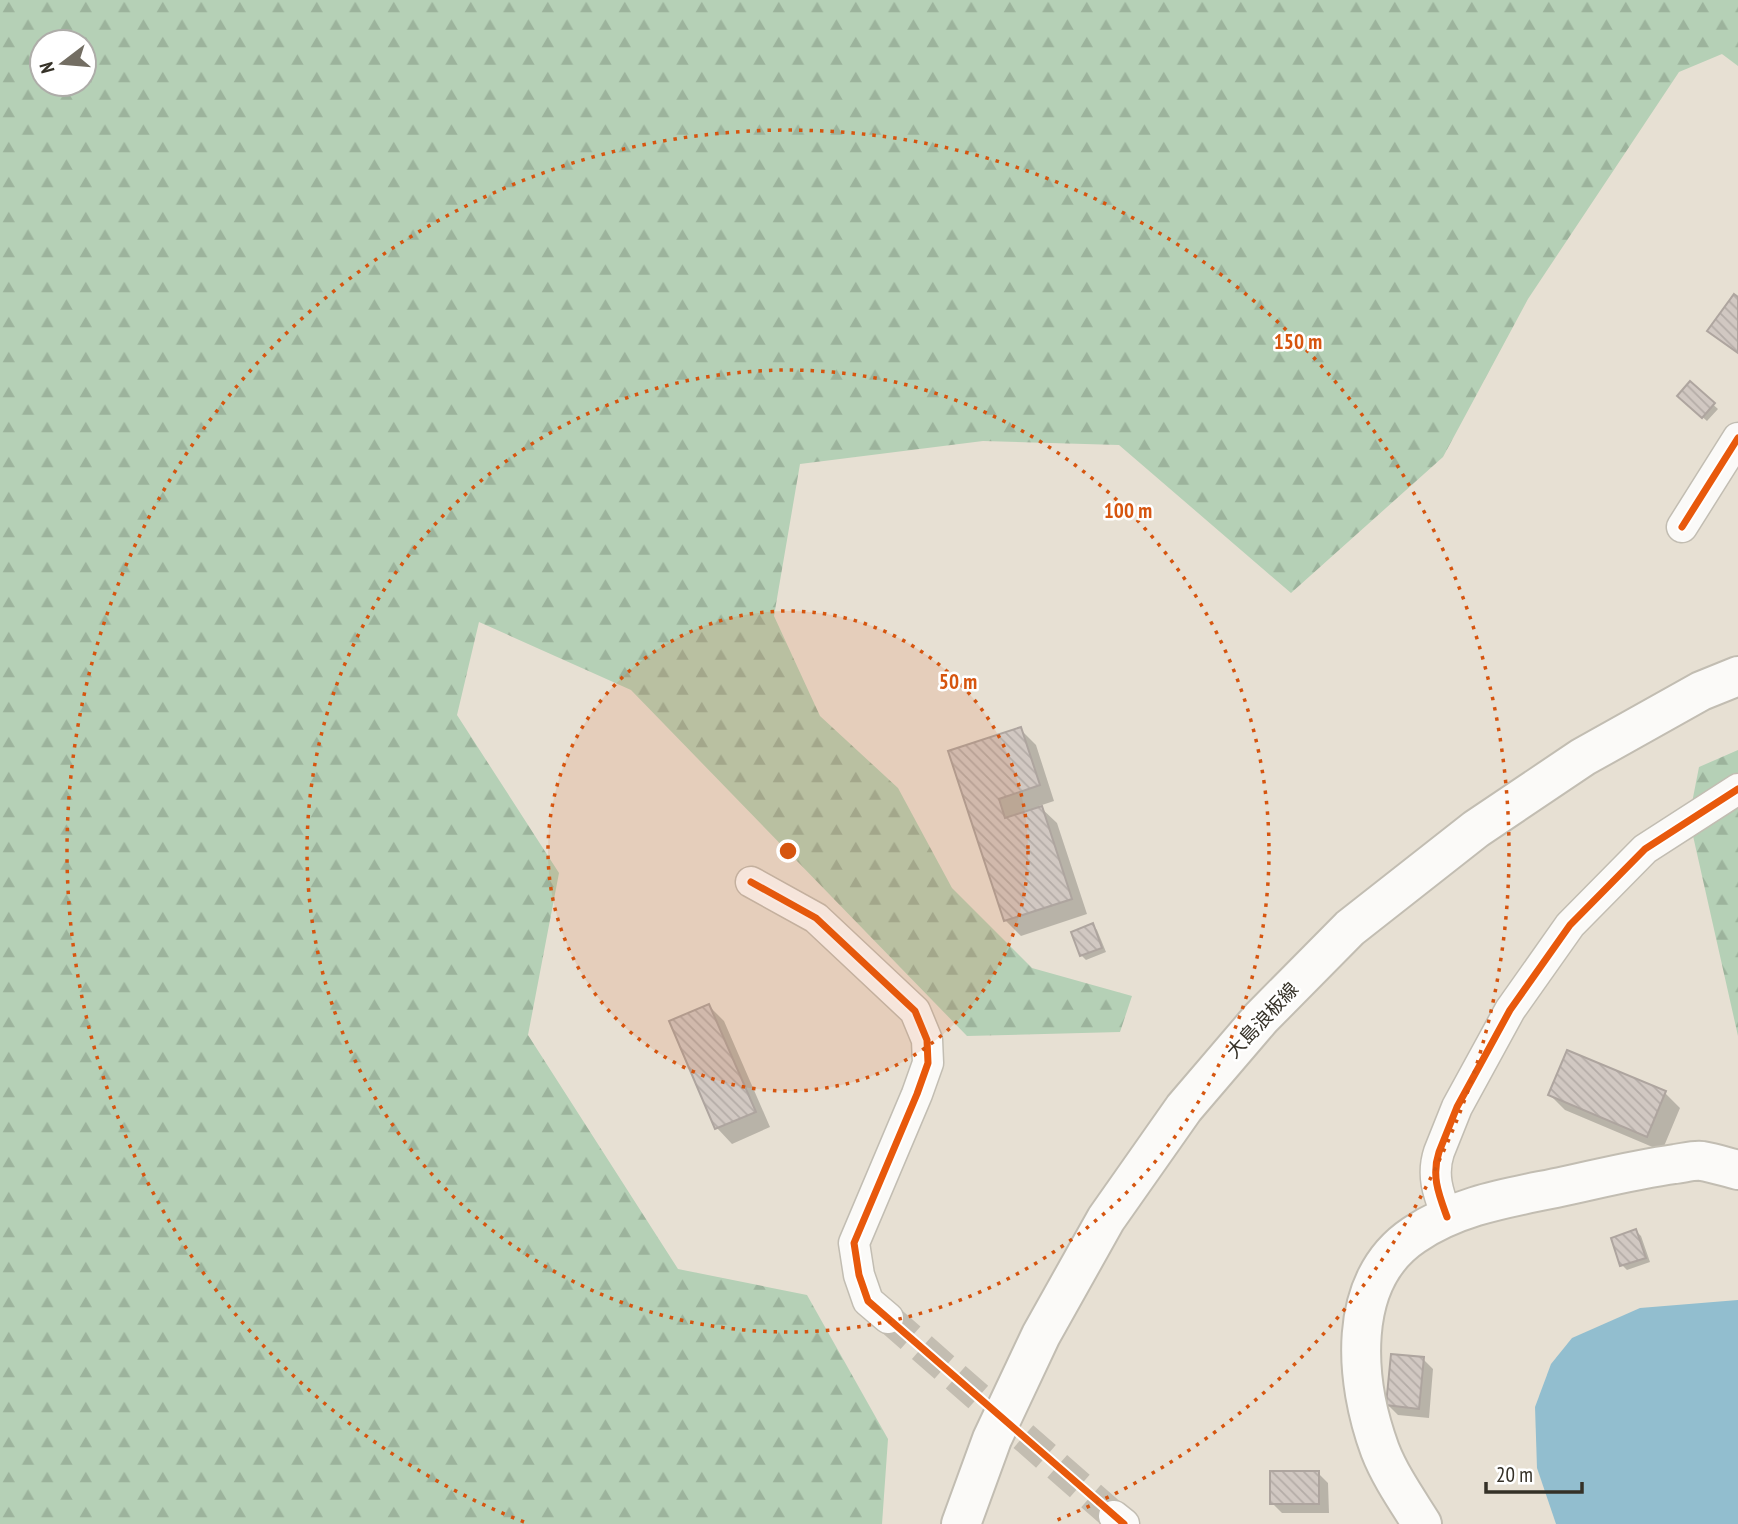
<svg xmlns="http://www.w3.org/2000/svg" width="1738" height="1524" font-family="'PT Sans Narrow','Noto Sans JP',sans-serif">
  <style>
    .forest { fill: url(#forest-firs); fill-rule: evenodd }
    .water { fill: #92becf }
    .shadow { fill: #0003 }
    .building { fill: url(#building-back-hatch); stroke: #aea59f; stroke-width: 2 }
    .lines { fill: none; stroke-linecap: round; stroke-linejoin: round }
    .street-tunnel { stroke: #c3bdb1; stroke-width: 30; stroke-dasharray: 30 15; stroke-linecap: butt }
    .street-casing { stroke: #c2bdb2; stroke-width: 33 }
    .secondary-casing { stroke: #c2bdb2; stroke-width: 42 }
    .street { stroke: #fbfaf8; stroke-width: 30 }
    .secondary { stroke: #fbfaf8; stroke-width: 38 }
    .cycleway-casing { stroke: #fff; stroke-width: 11 }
    .cycleway { stroke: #e8590c; stroke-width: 7 }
    .ring { fill: none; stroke: #d6550f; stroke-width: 3.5; stroke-dasharray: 3.5 7 }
    .labels { text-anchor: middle; stroke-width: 5; stroke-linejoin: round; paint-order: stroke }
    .street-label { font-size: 19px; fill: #353127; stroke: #fff }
    .centre { fill: #d6550f; stroke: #fff; stroke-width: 3.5 }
    .ring-label { font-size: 21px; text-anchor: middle; font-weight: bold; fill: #d6550f; stroke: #fff; stroke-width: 5; stroke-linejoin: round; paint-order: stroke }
  </style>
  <defs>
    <pattern id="forest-firs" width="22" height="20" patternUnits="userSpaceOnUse" patternTransform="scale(1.75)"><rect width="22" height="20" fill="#b5d0b6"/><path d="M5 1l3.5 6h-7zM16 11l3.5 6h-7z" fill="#9cb39c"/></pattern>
    <pattern id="building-back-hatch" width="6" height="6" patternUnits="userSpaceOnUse" patternTransform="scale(1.75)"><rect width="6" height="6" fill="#d1c8c2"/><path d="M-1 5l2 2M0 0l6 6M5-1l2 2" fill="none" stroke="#b4aca7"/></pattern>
  </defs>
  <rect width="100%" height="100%" fill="#e7e0d3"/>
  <path class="forest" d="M 0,0 L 1738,0 L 1738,66 L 1722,54 L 1679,72 L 1528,299 L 1443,457 L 1291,593 L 1119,445 L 983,441 L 800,464 L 774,616 L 820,716 L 898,788 L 952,888 L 1032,968 L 1132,996 L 1120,1032 L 967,1036 L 631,690 L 479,622 L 457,715 L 559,873 L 528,1035 L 678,1269 L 807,1295 L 888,1439 L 882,1524 L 0,1524 ZM 84,42 L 84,84 L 42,84 L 42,42 Z
    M 1738,750 L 1738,1036 L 1689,818 L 1699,767 Z"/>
  <path class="water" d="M 1738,1300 L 1738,1524 L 1556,1524 L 1537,1468 L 1535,1407 L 1551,1364 L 1572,1338 L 1640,1308 Z"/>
  <path class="shadow" d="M 1690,384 L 1718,409 L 1707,421 L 1679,396 Z
    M 1020,729 L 1036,745 L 1054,801 L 1039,806 L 1057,823 L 1087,914 L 1021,936 L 1005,920 L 950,752 Z
    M 1093,925 L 1097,930 L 1106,952 L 1086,960 L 1081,955 Z
    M 709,1006 L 724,1021 L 770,1127 L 732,1144 L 717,1128 L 672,1022 Z
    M 1665,1093 L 1680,1108 L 1662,1151 L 1565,1110 L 1550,1095 Z
    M 1636,1231 L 1641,1236 L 1650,1262 L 1627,1270 L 1622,1265 Z
    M 1423,1359 L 1433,1369 L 1429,1418 L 1398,1415 L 1388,1405 Z
    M 1318,1473 L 1328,1483 L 1329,1513 L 1282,1513 L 1272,1503 Z"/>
  <path class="building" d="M 1734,294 L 1738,297 L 1738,353 L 1707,331 Z
    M 1690,381 L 1715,403 L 1702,418 L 1677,396 Z
    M 1021,727 L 1040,785 L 999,799 L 1005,818 L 1042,806 L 1072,899 L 1004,921 L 948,751 Z
    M 1093,923 L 1102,948 L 1080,956 L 1071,932 Z
    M 709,1004 L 756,1112 L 715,1129 L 669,1021 Z
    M 1567,1050 L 1666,1091 L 1647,1137 L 1548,1095 Z
    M 1636,1229 L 1646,1258 L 1620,1266 L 1611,1238 Z
    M 1391,1354 L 1424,1357 L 1419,1409 L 1386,1405 Z
    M 1270,1471 L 1319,1471 L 1319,1504 L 1270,1504 Z"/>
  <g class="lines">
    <path class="street-tunnel" d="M 888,1318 L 1114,1516"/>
    <g class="street-casing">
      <path id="street" d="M 1682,527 L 1738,438
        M 751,882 L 816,918 L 915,1011 L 927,1040 L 928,1063 L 917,1094 L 854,1243 L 859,1275 L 868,1301 L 888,1318
        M 1447,1217 C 1439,1195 1431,1176 1439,1152 L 1457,1107 L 1510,1010 L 1570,925 L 1645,849 L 1738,789
        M 1114,1516 L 1124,1524"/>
    </g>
    <g class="secondary-casing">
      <path id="secondary" d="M 961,1524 L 992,1439 L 1041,1335 L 1106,1219 L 1184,1108 L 1261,1018 L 1350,928 L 1476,829 L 1583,757 L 1701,691 L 1738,676
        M 1422,1524 C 1407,1500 1390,1476 1380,1450 C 1355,1382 1345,1281 1414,1235 C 1459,1204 1514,1197 1565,1186 C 1602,1178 1638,1169 1675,1164 C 1684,1163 1693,1160 1702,1161 C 1714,1163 1726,1167 1738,1170"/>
    </g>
    <use href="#street" class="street"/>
    <use href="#secondary" class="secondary"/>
    <g class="cycleway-casing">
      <path id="cycleway" d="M 1682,527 L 1738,438
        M 751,882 L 816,918 L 915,1011 L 927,1040 L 928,1063 L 917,1094 L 854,1243 L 859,1275 L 868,1301 L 1124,1524
        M 1447,1217 C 1439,1195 1431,1176 1439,1152 L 1457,1107 L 1510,1010 L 1570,925 L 1645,849 L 1738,789"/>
    </g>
    <use href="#cycleway" class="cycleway"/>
  </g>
  <circle cx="788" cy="851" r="240" fill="#d6550f" fill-opacity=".12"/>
  <g class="ring">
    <circle cx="788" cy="851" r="240"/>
    <circle cx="788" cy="851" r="481"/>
    <path d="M524 1522A721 721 0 1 1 1052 1522"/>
  </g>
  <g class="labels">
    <g class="street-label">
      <text transform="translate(1262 1020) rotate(-47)" y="7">大島浪板線</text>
    </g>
  </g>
  <circle cx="788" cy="851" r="10" class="centre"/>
  <g class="ring-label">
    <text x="1298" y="349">150 m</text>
    <text x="1128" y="518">100 m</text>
    <text x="958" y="689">50 m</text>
  </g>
  <g transform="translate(63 63) rotate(254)"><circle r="33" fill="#ffffff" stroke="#aeada9" stroke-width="2"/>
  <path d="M0-5L12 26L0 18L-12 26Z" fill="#736e63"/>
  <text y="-10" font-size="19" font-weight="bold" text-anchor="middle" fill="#353127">N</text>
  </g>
  <path d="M1486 1482v10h96v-10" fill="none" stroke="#353127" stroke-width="3.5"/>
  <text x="1496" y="1482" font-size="21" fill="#353127" stroke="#ffffff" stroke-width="5" paint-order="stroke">20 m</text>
</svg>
